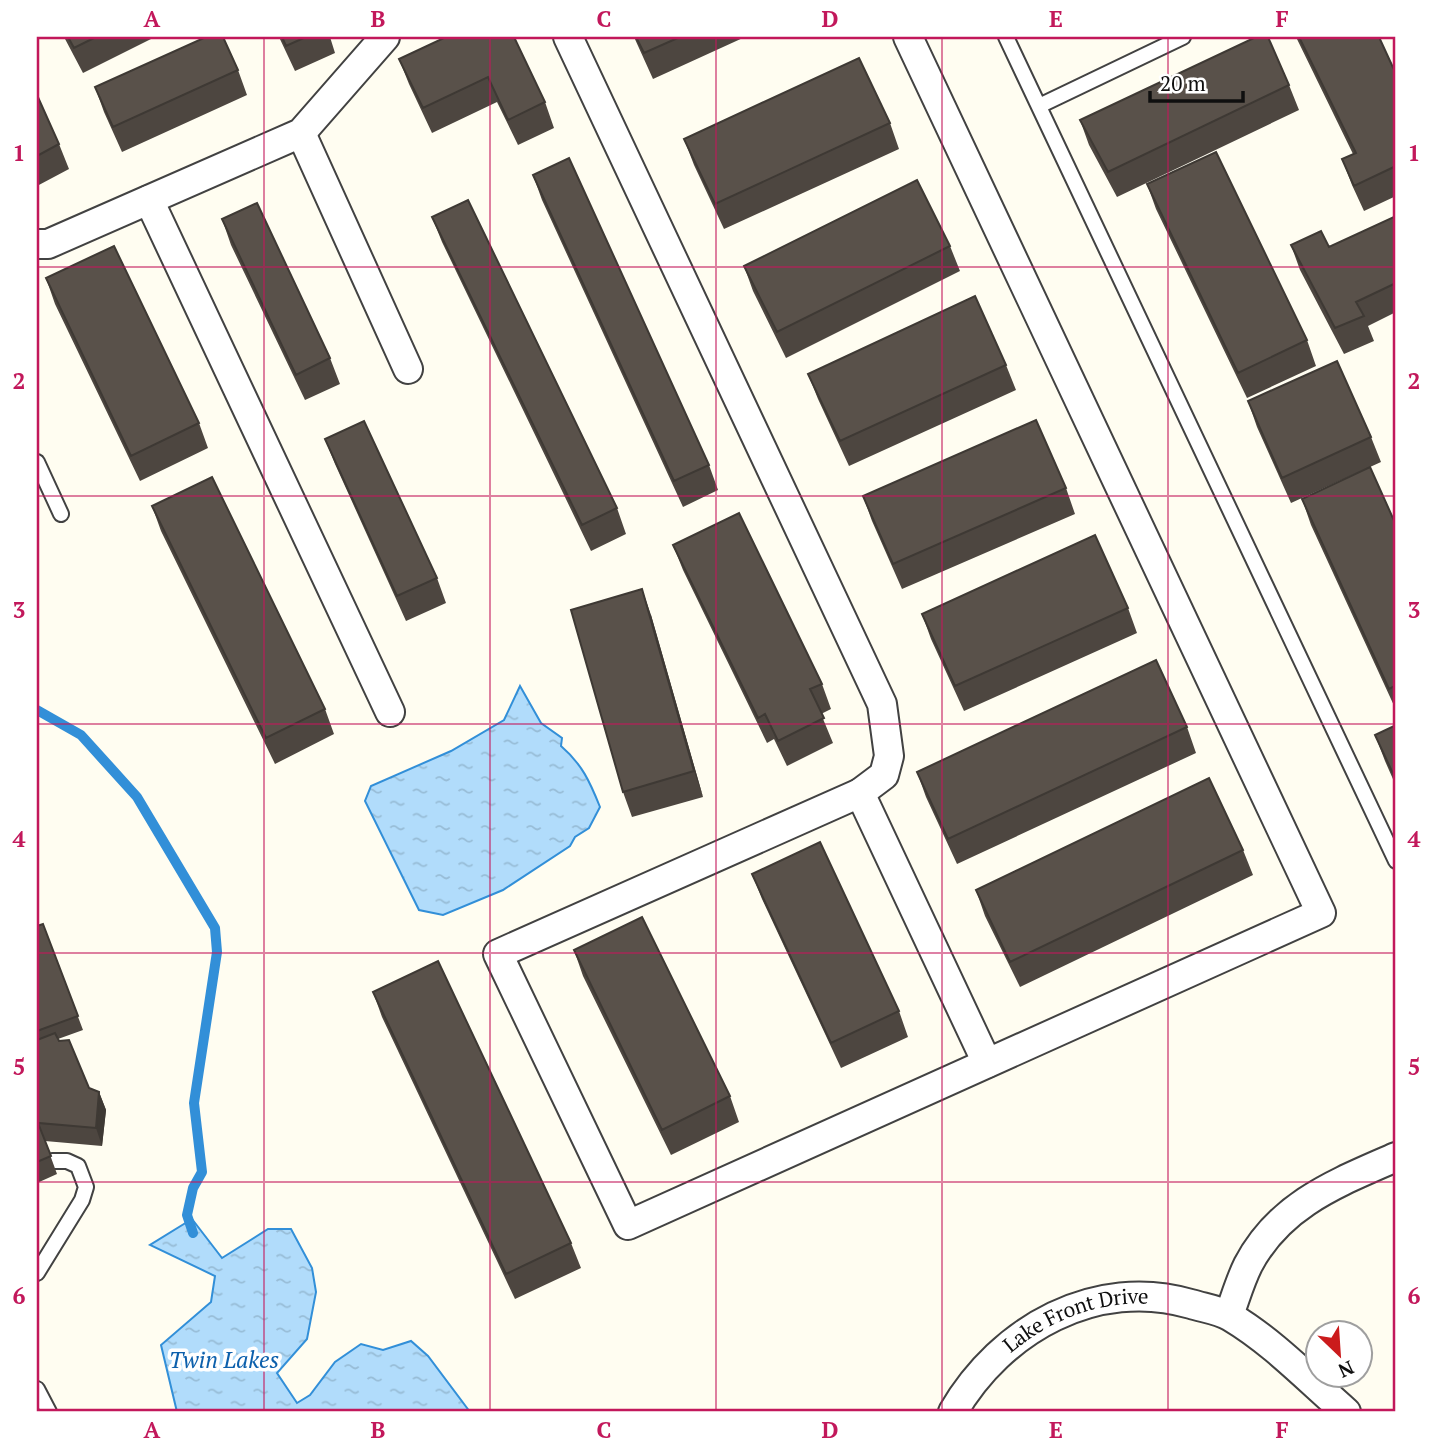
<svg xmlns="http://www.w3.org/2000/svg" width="1433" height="1449" font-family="'PT Serif',serif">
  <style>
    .water { fill: url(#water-ripples); stroke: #328fd8; stroke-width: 2 }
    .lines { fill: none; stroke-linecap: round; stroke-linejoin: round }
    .stream { stroke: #328fd8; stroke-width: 10 }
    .lane-casing { stroke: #424242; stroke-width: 18 }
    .street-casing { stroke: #424242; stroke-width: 32 }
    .lane { stroke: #fff; stroke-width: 14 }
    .street { stroke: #fff; stroke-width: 28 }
    .wall { fill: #4d4640 }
    .shaded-wall { fill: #3e3934 }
    .building { fill: #59514a; stroke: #3e3934; stroke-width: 2 }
    .grid { fill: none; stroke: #c2185b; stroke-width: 2; stroke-opacity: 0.55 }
    .labels { text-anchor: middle; stroke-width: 7; stroke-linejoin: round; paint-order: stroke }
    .street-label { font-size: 21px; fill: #0f0f0f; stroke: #fff }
    .water-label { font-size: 23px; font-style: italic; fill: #0d60ac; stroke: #fff }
    .neatline { fill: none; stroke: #c2185b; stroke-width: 2.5 }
    .grid-label { font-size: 23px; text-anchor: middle; font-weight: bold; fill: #c2185b }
  </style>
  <defs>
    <pattern id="water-ripples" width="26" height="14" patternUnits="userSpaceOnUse" patternTransform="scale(1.75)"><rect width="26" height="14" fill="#b1dcfb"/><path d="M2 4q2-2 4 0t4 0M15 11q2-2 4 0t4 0" fill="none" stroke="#97bcd6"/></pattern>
  </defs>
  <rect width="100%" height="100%" fill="#fffdf1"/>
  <path class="water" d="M 520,686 L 541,723 L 562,738 L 561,746 C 582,764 590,782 600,807 L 589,828 L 575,837 L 570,846 L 503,890 L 443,915 L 419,910 L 365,801 L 371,786 L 451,751 L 504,720 Z
    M 192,1219 L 222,1258 L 268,1229 L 291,1229 L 312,1268 L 316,1292 L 307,1339 L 277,1373 L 297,1403 L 310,1395 L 335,1362 L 361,1344 L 383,1350 L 411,1341 L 428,1356 L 470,1412 L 177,1412 L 161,1345 L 211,1302 L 215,1276 L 150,1245 Z"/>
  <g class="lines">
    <path class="stream" d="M 37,710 L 81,735 L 137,797 L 215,928 L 217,952 L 194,1103 L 202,1172 L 193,1188 L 187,1215 L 193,1233"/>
    <g class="lane-casing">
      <path id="lane" d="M 1006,37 L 1396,861
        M 1039,106 L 1183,37
        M 37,462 L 61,514
        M 37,1273 L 82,1200 L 86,1187 L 78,1166 L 67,1161 L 52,1161
        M 37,1389 L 49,1412"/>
    </g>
    <g class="street-casing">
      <g id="street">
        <path d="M 568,37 L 882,704 L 889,756 L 884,775 L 860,793 L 498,954 L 628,1225 L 1321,913 L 908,37"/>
        <path d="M 301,133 L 408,369"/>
        <path d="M 149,200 L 390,712"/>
        <path d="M 37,244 L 48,244 L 301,133 L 385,37"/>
        <path d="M 860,793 L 987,1063"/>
        <path d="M 1229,1315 C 1235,1299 1240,1281 1248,1265 C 1280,1204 1337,1183 1396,1157"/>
        <path id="s1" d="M 953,1412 C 1001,1329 1096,1276 1191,1304 C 1204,1308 1220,1310 1231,1317 C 1273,1342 1309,1380 1346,1412"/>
      </g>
    </g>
    <use href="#lane" class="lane"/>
    <use href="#street" class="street"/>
  </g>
  <path class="wall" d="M 64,37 L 155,37 L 83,73 Z
    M 279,37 L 330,37 L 335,53 L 295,71 Z
    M 446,37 L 545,102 L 554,128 L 518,145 L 497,102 L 432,133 L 409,84 L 399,59 Z
    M 634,37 L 745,37 L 653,79 Z
    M 1296,37 L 1383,37 L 1380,39 L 1396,74 L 1396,196 L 1364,211 L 1352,185 L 1342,159 L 1353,154 Z
    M 238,70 L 247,95 L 122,152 L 104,112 L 95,87 Z
    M 1289,85 L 1299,110 L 1117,197 L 1089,145 L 1080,120 Z
    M 37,95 L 59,144 L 69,169 L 37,186 Z
    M 890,123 L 899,149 L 724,229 L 694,165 L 684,139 Z
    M 533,175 L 709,465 L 718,490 L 683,507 L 542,200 Z
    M 1147,184 L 1307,340 L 1316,366 L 1247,398 L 1156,209 Z
    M 1396,216 L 1396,312 L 1368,326 L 1374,341 L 1344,354 L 1300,270 L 1291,245 L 1329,247 Z
    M 432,217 L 617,508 L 626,534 L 591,551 L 442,242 Z
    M 222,219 L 330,358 L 340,384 L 305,400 L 231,245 Z
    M 950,246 L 960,271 L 786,358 L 753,291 L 744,266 Z
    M 46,278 L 199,423 L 208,448 L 140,481 L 55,304 Z
    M 1006,365 L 1016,390 L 849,466 L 818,399 L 808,374 Z
    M 1248,401 L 1371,437 L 1381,462 L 1291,503 L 1257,427 Z
    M 325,439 L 437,578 L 446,603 L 406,621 L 335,464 Z
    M 1066,488 L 1075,514 L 902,589 L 872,521 L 863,496 Z
    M 1302,499 L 1396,525 L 1396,710 L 1311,525 Z
    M 152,506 L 325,709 L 334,734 L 275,764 L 161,531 Z
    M 673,545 L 822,684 L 831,709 L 821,714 L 833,743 L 787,766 L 774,739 L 767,743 L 683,570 Z
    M 1128,608 L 1137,633 L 964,711 L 931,639 L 922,614 Z
    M 651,615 L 703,797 L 632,817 L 623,792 Z
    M 1396,725 L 1396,786 L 1385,761 L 1375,735 Z
    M 1187,727 L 1196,753 L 957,864 L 926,797 L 917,772 Z
    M 1243,850 L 1253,875 L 1020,987 L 985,916 L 976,890 Z
    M 752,874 L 899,1011 L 908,1037 L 841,1068 L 762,899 Z
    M 43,924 L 83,1030 L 58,1039 L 89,1088 L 99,1092 L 106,1110 L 102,1146 L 45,1141 L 57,1174 L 37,1183 L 37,926 Z
    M 574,950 L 730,1096 L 739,1122 L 671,1155 L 583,976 Z
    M 373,992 L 571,1243 L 581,1268 L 515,1299 L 382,1017 Z"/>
  <path class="shaded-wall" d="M 642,589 L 651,615 L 703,797 L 694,771 Z
    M 99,1092 L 106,1110 L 102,1146 L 96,1128 Z"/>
  <path class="building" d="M 68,37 L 96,37 L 74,48 Z
    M 206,37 L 223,37 L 238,70 L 113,127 L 95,87 Z
    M 282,37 L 306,37 L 286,46 Z
    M 446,37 L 514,37 L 545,102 L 508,120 L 488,77 L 423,108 L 399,59 Z
    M 636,37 L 680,37 L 644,53 Z
    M 1256,37 L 1268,37 L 1289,85 L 1108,172 L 1080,120 Z
    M 1299,37 L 1379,37 L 1396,74 L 1396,166 L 1354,186 L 1342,159 L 1356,153 Z
    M 859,58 L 890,123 L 715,204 L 684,139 Z
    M 37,95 L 59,144 L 37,156 Z
    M 1216,152 L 1307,340 L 1238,373 L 1147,184 Z
    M 569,158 L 709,465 L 674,481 L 533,175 Z
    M 917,180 L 950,246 L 777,332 L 744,266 Z
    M 468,200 L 617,508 L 582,525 L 432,217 Z
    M 257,203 L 330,358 L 296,375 L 222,219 Z
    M 1396,216 L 1396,283 L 1356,302 L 1364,316 L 1335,328 L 1291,245 L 1321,231 L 1329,247 Z
    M 114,246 L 199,423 L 131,456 L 46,278 Z
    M 975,296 L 1006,365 L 840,441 L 808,374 Z
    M 1337,361 L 1371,437 L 1282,478 L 1248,401 Z
    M 1036,420 L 1066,488 L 893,564 L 863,496 Z
    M 364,421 L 437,578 L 397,596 L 325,439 Z
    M 1370,467 L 1396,525 L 1396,685 L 1389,689 L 1302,499 Z
    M 212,477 L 325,709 L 266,738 L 152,506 Z
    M 739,513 L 822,684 L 810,689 L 824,718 L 778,741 L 765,714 L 758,718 L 673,545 Z
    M 1095,535 L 1128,608 L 955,686 L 922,614 Z
    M 642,589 L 694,771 L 623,792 L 571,610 Z
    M 1156,660 L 1187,727 L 948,839 L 917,772 Z
    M 1396,725 L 1396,780 L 1375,735 Z
    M 1209,778 L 1243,850 L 1010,962 L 976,890 Z
    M 820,842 L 899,1011 L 831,1043 L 752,874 Z
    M 642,917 L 730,1096 L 662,1130 L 574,950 Z
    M 43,924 L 78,1016 L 37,1031 L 37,926 Z
    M 438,961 L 571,1243 L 506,1274 L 373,992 Z
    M 55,1033 L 59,1041 L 69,1040 L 89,1088 L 99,1092 L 96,1128 L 38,1123 L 51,1156 L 37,1162 L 37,1040 Z"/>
  <path class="grid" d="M 264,37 L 264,1412M 490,37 L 490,1412M 716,37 L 716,1412M 942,37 L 942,1412M 1168,37 L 1168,1412M 37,267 L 1396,267M 37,496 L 1396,496M 37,724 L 1396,724M 37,953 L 1396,953M 37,1182 L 1396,1182"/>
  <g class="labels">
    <g class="street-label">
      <text dy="7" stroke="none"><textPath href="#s1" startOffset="161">Lake Front Drive</textPath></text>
    </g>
    <g class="water-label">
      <text x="224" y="1368">Twin Lakes</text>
    </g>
  </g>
  <rect width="1433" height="1449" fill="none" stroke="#ffffff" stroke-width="77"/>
  <g transform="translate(1339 1354) rotate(155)"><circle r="33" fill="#ffffff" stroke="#9f9f9f" stroke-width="2"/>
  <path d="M0-5L12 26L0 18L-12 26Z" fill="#cb1b1c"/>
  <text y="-10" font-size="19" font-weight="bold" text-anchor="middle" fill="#0f0f0f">N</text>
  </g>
  <path d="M1150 91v10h93v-10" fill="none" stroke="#0f0f0f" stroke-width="3.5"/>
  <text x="1160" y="91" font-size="21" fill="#0f0f0f" stroke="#ffffff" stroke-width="5" paint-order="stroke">20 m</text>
  <rect x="38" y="38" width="1356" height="1372" class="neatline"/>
  <g class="grid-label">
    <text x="152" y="27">A</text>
    <text x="378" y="27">B</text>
    <text x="604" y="27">C</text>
    <text x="830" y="27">D</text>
    <text x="1056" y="27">E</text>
    <text x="1282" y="27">F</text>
    <text x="19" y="161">1</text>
    <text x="1414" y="161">1</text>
    <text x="19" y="389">2</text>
    <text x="1414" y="389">2</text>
    <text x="19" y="618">3</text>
    <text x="1414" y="618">3</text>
    <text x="19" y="847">4</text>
    <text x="1414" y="847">4</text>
    <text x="19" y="1075">5</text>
    <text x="1414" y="1075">5</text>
    <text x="19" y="1304">6</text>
    <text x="1414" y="1304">6</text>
    <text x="152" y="1438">A</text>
    <text x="378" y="1438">B</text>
    <text x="604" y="1438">C</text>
    <text x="830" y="1438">D</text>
    <text x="1056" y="1438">E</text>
    <text x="1282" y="1438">F</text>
  </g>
</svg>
